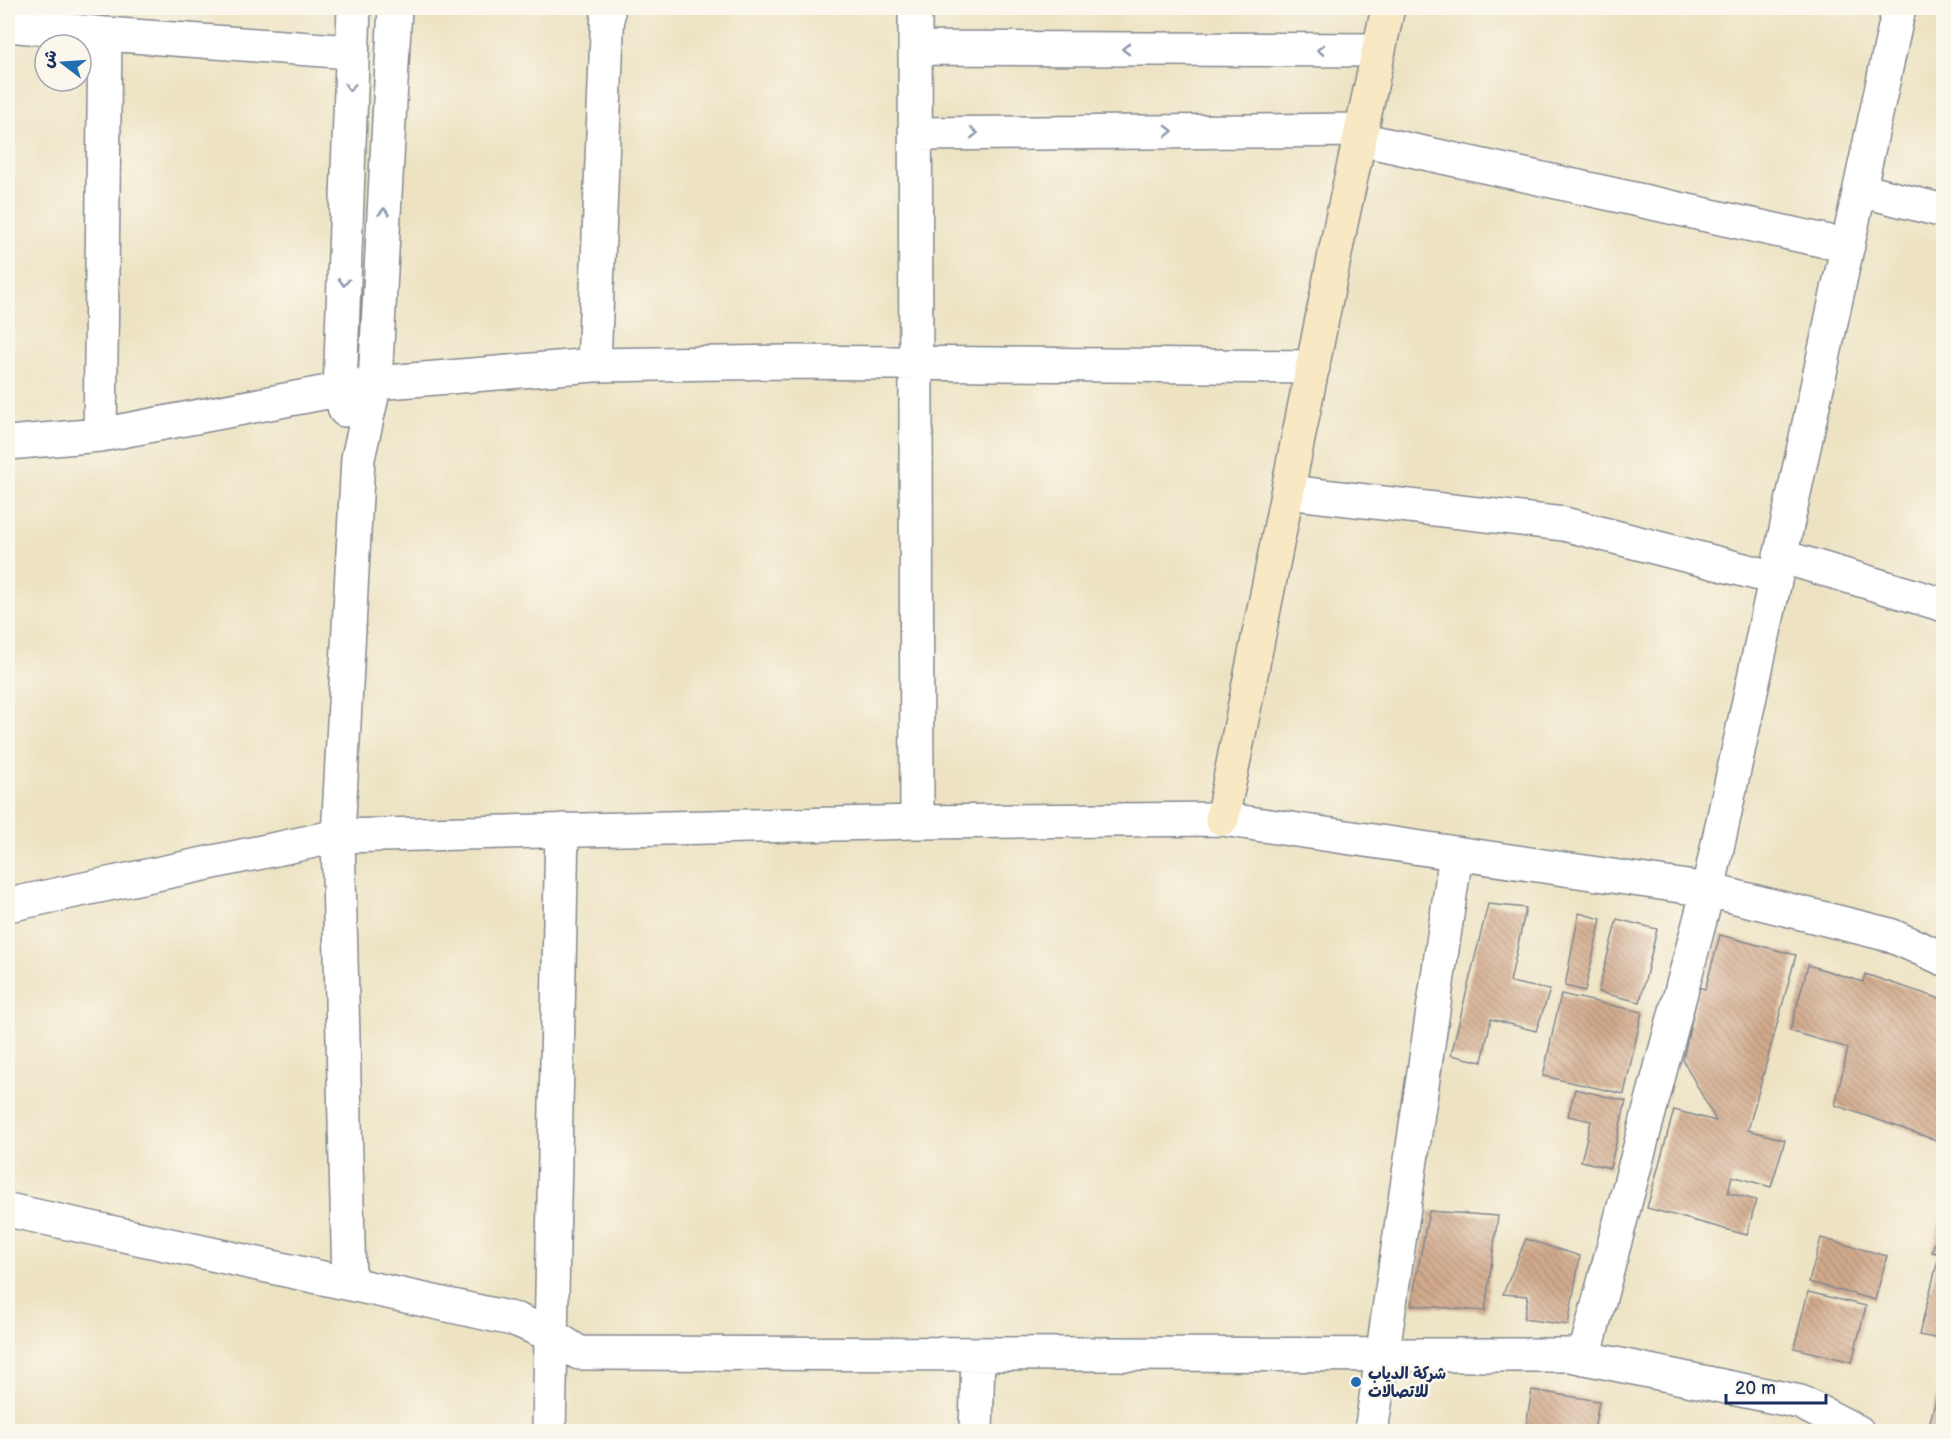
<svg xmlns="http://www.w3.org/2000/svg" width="1951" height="1439" font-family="'Balsamiq Sans','Playpen Sans Arabic',sans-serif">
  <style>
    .building { fill: url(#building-back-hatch) }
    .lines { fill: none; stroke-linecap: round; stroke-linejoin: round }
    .street-casing { stroke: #848990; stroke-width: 36 }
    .secondary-casing { stroke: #848990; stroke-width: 36 }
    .street { stroke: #fff; stroke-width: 33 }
    .secondary { stroke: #f8e8c3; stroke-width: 33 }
    .oneway { stroke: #8d97ae }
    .poi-dot { fill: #1f6fb2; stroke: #fbf7ec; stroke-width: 2 }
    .labels { text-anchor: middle; stroke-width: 5; stroke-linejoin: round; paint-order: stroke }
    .poi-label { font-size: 16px; font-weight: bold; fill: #1b2f5e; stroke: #fbf7ec; text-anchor: start }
  </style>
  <defs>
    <pattern id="building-back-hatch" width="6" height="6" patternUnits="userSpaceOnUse" patternTransform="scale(1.5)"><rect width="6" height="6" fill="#d2aa8c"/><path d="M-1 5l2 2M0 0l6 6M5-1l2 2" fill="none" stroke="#aa8b76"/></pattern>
  </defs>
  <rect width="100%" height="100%" fill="#fbf7ec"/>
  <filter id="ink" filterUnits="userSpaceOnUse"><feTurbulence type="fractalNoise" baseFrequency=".0167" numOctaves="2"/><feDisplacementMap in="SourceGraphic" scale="12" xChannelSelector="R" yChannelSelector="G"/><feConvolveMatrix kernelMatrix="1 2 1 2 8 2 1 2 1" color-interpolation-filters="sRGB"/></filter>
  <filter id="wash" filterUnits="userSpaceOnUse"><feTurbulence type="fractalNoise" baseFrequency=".008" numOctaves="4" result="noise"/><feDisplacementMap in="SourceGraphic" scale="24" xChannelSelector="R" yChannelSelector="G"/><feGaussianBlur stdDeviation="1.35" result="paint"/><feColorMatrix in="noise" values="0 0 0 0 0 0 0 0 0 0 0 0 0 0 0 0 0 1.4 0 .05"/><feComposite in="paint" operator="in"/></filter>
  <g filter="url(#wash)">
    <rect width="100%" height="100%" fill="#ede3c3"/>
    <g id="blocks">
      <path class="building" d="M 1488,904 L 1526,908 L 1510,982 L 1550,990 L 1536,1031 L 1491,1019 L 1482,1062 L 1451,1055 Z
        M 1579,913 L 1601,919 L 1585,991 L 1565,986 Z
        M 1617,919 L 1657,929 L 1640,1002 L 1598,992 Z
        M 1720,935 L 1796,955 L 1748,1130 L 1785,1140 L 1771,1187 L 1732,1176 L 1728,1193 L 1756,1200 L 1747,1235 L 1647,1208 L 1674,1110 L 1716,1121 L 1683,1060 L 1699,987 L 1705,989 Z
        M 1808,965 L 1863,982 L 1865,974 L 1944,1000 L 1944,1143 L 1835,1105 L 1848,1048 L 1790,1031 Z
        M 1561,994 L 1642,1012 L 1624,1094 L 1543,1076 Z
        M 1575,1089 L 1626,1101 L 1610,1168 L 1581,1161 L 1591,1121 L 1568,1116 Z
        M 1943,1209 L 1944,1209 L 1944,1255 L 1932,1252 Z
        M 1429,1211 L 1498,1216 L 1485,1311 L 1411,1305 Z
        M 1821,1238 L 1887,1256 L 1875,1300 L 1809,1282 Z
        M 1526,1239 L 1580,1256 L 1568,1325 L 1524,1319 L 1528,1296 L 1503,1294 Z
        M 1938,1260 L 1944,1262 L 1944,1340 L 1919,1335 Z
        M 1808,1292 L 1866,1306 L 1852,1362 L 1794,1348 Z
        M 1943,1374 L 1944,1432 L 1927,1432 Z
        M 1532,1390 L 1599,1401 L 1594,1432 L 1525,1432 Z"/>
    </g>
  </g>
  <g filter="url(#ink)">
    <use href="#blocks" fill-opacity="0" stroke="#848990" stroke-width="1.5"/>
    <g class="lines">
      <g class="street-casing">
        <path id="street" d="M 915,8 L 917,822
          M 8,25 L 105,34 L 351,52
          M 915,48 L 1379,50
          M 916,134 L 1362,130
          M 1360,139 L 1848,246
          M 1860,190 L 1944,211
          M 594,365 L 608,8
          M 345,410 L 340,390 L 354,8
          M 100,435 L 105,34
          M 8,443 L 100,435 L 375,383 L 594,365 L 788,362 L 1313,367
          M 1288,492 L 1564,524 L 1775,578
          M 1780,556 L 1944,605
          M 8,905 L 338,836 L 917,822 L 1222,819 L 1708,890 L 1890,935 L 1944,959
          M 8,1210 L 517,1320 L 551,1335 L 579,1353 L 1571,1355 L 1800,1402 L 1858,1432
          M 349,1283 L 338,836 L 358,458 L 375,383 L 395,8
          M 1584,1358 L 1708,890 L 1899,8
          M 549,1432 L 562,830
          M 976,1432 L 978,1354
          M 1371,1432 L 1456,854"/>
      </g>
      <g class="secondary-casing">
        <path id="secondary" d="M 1222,819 L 1342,219 L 1388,8"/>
      </g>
      <use href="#street" class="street"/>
      <use href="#secondary" class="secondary"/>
    </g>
    <defs><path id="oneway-chevron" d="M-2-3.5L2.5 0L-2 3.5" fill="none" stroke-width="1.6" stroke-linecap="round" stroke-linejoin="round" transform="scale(1.5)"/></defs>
    <g class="oneway">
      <use href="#oneway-chevron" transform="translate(1126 49) rotate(-180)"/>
      <use href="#oneway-chevron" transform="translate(1321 50) rotate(-180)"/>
      <use href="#oneway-chevron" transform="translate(350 87) rotate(92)"/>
      <use href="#oneway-chevron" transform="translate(1169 131) rotate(-1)"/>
      <use href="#oneway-chevron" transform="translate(974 133) rotate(-1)"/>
      <use href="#oneway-chevron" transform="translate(384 212) rotate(-87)"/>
      <use href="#oneway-chevron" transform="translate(344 282) rotate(92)"/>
    </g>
  </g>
  <circle class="poi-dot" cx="1356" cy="1382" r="6"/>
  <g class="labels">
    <g class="poi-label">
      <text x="1368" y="1379">شركة الدياب<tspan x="1368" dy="18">للاتصالات</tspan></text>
    </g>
  </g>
  <rect width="1951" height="1439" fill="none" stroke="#fbf7ec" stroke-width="30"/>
  <g transform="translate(63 63) rotate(287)"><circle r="28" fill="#fbf7ec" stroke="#a1a7b3" stroke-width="1.5"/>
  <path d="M0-4.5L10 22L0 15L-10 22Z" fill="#1f6fb2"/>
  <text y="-9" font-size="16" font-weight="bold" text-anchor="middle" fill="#1b2f5e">ش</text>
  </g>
  <path d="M1726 1394v9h100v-9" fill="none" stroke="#1b2f5e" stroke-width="3"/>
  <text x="1735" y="1394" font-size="18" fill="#1b2f5e" stroke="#fbf7ec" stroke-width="4.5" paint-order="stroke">20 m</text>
</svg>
